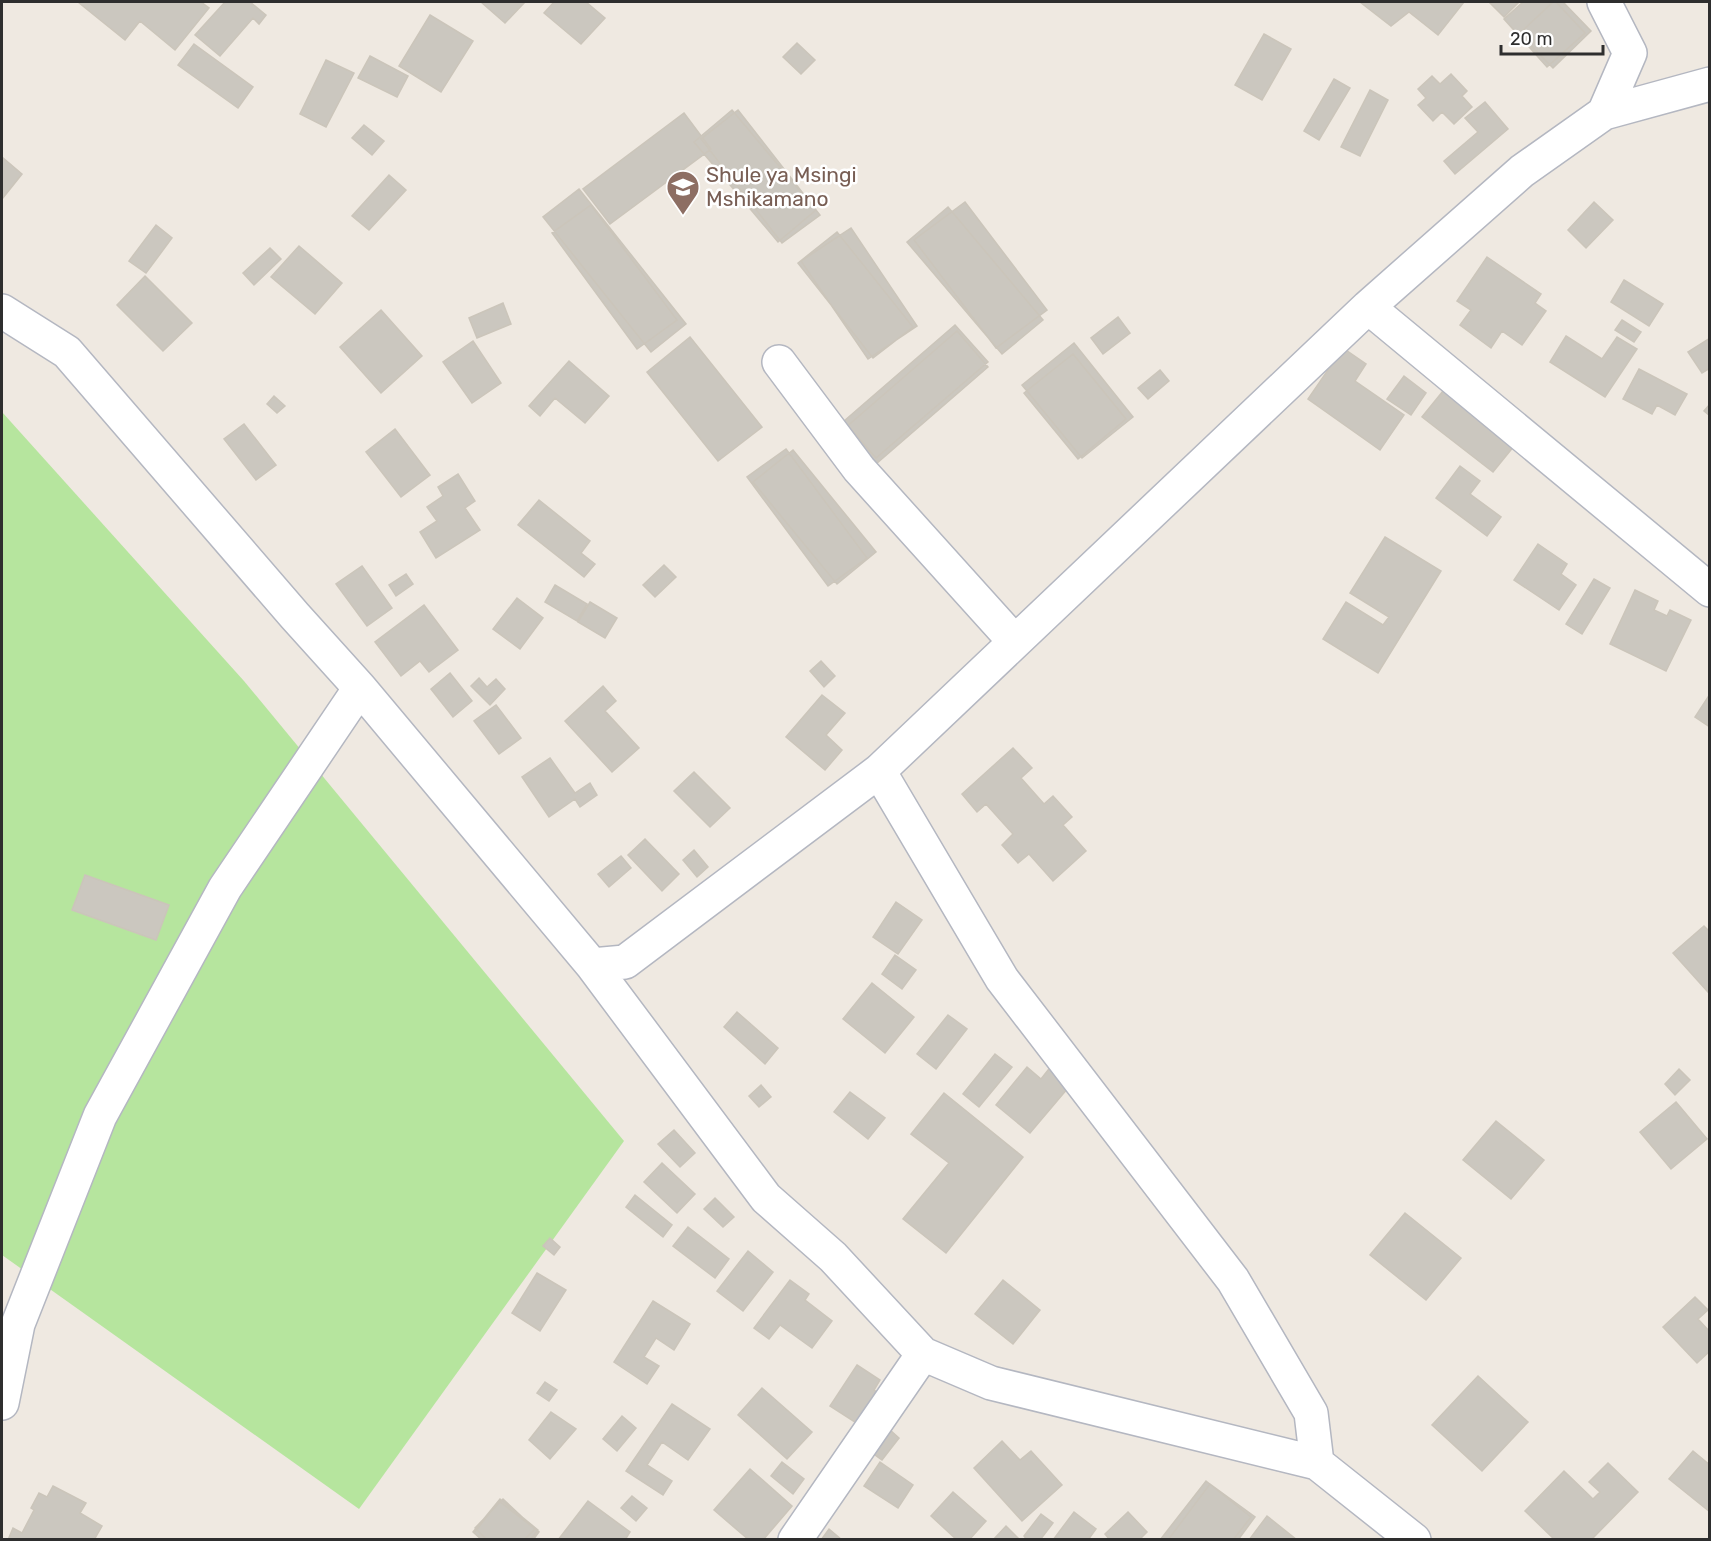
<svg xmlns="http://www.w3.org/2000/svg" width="1711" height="1541" font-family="Rubik,sans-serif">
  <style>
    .green { fill: #b6e59e }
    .building { fill: #cbc7bf; stroke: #cbc5ba; stroke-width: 1.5 }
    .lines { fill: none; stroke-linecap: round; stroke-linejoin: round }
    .minor-casing { stroke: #b4b7c1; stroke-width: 36 }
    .minor { stroke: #fff; stroke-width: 33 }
    .labels { text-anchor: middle; stroke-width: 5; stroke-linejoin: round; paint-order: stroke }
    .education-label { font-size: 21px; fill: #785e54; stroke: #fff; text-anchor: start }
  </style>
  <rect width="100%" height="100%" fill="#efe9e1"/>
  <path class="green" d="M 2,412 L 244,681 L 624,1141 L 359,1509 L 2,1255 Z"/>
  <path class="building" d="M 78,2 L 201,2 L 209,8 L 175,50 L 140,21 L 125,40 Z
    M 225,2 L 250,2 L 266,15 L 259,24 L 253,18 L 220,56 L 195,35 Z
    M 481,2 L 525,2 L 505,23 Z
    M 554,2 L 586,2 L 605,18 L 581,44 L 544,13 Z
    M 1360,2 L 1464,2 L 1438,35 L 1409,12 L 1391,26 Z
    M 1489,2 L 1519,2 L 1504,17 Z
    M 1523,2 L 1556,2 L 1585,33 L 1547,67 L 1504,19 Z
    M 1553,2 L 1563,2 L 1591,31 L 1553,68 L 1519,34 Z
    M 430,15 L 473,41 L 441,92 L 399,66 Z
    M 1264,34 L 1291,49 L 1262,100 L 1235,85 Z
    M 797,43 L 815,60 L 801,74 L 783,57 Z
    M 194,44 L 253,87 L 238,108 L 178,65 Z
    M 370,56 L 408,76 L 397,97 L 358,78 Z
    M 326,60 L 354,73 L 326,127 L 300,114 Z
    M 1451,74 L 1467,91 L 1462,96 L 1472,107 L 1454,124 L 1442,112 L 1433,121 L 1418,105 L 1426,98 L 1418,89 L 1432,76 L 1440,84 Z
    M 1334,79 L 1350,88 L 1319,140 L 1304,131 Z
    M 1370,90 L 1388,100 L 1360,156 L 1341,147 Z
    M 1485,102 L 1508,129 L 1455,174 L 1444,161 L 1478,132 L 1465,118 Z
    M 732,110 L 816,210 L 778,242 L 694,142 Z
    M 738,110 L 820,215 L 782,243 L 701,139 Z
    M 684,113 L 711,149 L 610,224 L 583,189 Z
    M 364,125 L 384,141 L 372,155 L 352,138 Z
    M 2,157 L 22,174 L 2,199 Z
    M 389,175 L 406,190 L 369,230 L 352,216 Z
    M 579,189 L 686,324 L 651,352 L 543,217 Z
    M 965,202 L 1047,310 L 996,348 L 914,240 Z
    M 1594,202 L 1613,220 L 1586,248 L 1568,230 Z
    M 591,205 L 677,320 L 637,349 L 552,233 Z
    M 948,207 L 1043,320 L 1002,354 L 907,242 Z
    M 156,225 L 172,238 L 146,273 L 129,261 Z
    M 851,228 L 917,326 L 868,359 L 801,261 Z
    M 837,232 L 913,327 L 873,358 L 798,263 Z
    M 299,246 L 342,283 L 315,314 L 271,277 Z
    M 270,248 L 281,259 L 254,285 L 243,273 Z
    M 1487,257 L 1541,294 L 1535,303 L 1546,311 L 1522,345 L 1502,331 L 1491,348 L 1460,325 L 1471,310 L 1457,301 Z
    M 145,276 L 192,323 L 163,351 L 117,305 Z
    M 1624,280 L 1663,304 L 1649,326 L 1611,302 Z
    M 503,303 L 511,324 L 477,338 L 469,318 Z
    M 381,310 L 422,356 L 381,393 L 340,347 Z
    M 1118,317 L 1130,333 L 1103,354 L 1091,338 Z
    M 1622,320 L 1641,332 L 1634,342 L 1615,330 Z
    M 955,325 L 988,362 L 876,458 L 844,421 Z
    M 957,331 L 988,367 L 876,464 L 844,429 Z
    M 1566,336 L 1602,359 L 1617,337 L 1637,349 L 1605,397 L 1550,362 Z
    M 690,337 L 762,427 L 718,461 L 647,372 Z
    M 1710,338 L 1710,368 L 1702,373 L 1688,352 Z
    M 473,341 L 501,383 L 472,403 L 443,362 Z
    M 1074,343 L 1133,417 L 1082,458 L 1022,385 Z
    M 1343,348 L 1366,364 L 1355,381 L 1404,415 L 1380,450 L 1308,399 Z
    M 1073,354 L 1126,419 L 1078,459 L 1024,393 Z
    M 569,361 L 609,396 L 585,423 L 555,398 L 540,416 L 529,406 Z
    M 1639,369 L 1687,394 L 1675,415 L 1657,405 L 1652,414 L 1623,399 Z
    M 1160,370 L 1169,381 L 1148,399 L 1138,388 Z
    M 1404,376 L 1426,393 L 1411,415 L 1387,399 Z
    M 1443,391 L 1514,446 L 1493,472 L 1422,417 Z
    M 274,396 L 285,406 L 277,413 L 267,404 Z
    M 1710,404 L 1710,416 L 1704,411 Z
    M 244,424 L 276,465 L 256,480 L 224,439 Z
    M 395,429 L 430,475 L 401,497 L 366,452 Z
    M 786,449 L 867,558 L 828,586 L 747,477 Z
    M 793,450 L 876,552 L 837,584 L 753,482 Z
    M 1460,466 L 1480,481 L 1470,494 L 1501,517 L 1487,536 L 1436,498 Z
    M 458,474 L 475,501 L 465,508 L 480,530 L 436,558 L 420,532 L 437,521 L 427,507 L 443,496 L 438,487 Z
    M 539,500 L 590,541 L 581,553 L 595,564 L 584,577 L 518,525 Z
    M 1385,537 L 1441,571 L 1378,673 L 1323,639 L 1346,602 L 1383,625 L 1389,617 L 1350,593 Z
    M 1538,544 L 1567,564 L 1561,574 L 1576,585 L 1559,610 L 1514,580 Z
    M 664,565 L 676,577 L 655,597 L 643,585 Z
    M 362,566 L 392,608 L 367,626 L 336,584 Z
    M 406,574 L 413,584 L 396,596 L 389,585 Z
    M 1594,579 L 1610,588 L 1582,634 L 1566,624 Z
    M 555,585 L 587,604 L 577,621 L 545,602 Z
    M 1635,590 L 1658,601 L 1654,610 L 1667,616 L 1670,610 L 1691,620 L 1666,671 L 1610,644 Z
    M 517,598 L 543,618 L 520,649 L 493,629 Z
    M 590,602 L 617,618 L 605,638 L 578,622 Z
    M 424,605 L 458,650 L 429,672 L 420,661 L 401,676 L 375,642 Z
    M 821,661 L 835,676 L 824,687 L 810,671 Z
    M 450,673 L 472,701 L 453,717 L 431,689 Z
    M 479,678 L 487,687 L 496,679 L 505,689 L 490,705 L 471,686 Z
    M 603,686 L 616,701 L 605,711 L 639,748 L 612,772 L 565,721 Z
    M 1710,694 L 1710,727 L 1695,717 Z
    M 822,695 L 845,713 L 826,735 L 842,750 L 825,770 L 786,737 Z
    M 496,705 L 521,738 L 499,754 L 474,721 Z
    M 1013,748 L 1032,768 L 1021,778 L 1044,804 L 1053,796 L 1072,817 L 1063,825 L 1086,851 L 1053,881 L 1029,854 L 1018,863 L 1002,845 L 1013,834 L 986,804 L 977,812 L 962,794 Z
    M 550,758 L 575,793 L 590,783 L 597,795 L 580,807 L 575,799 L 549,817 L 522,777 Z
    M 694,772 L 730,808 L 710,827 L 674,791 Z
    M 645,839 L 679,874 L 662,891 L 628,855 Z
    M 694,850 L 708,867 L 697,877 L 683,860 Z
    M 621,856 L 631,868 L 609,887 L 598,874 Z
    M 85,875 L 169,905 L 156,940 L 72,910 Z
    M 896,902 L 922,920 L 898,954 L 873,937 Z
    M 1704,926 L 1710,932 L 1710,991 L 1708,992 L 1673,953 Z
    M 895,955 L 916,970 L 902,989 L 882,974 Z
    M 872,983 L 914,1017 L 885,1053 L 843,1019 Z
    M 737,1012 L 778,1048 L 765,1064 L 724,1027 Z
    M 948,1015 L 967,1029 L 936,1069 L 917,1054 Z
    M 995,1054 L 1012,1067 L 979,1107 L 963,1094 Z
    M 1052,1065 L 1073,1082 L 1030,1133 L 996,1105 L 1027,1067 L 1041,1079 Z
    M 1679,1069 L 1690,1080 L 1675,1095 L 1665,1084 Z
    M 761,1085 L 771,1097 L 759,1107 L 749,1096 Z
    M 850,1092 L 885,1118 L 868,1139 L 834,1112 Z
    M 944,1093 L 1023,1157 L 946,1253 L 903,1219 L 949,1163 L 911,1134 Z
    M 1676,1102 L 1707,1139 L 1671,1169 L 1640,1132 Z
    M 1496,1121 L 1544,1160 L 1511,1199 L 1463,1160 Z
    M 674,1130 L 695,1153 L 680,1167 L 658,1144 Z
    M 662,1163 L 695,1194 L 677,1213 L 644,1182 Z
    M 635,1195 L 672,1225 L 663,1237 L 626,1207 Z
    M 715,1198 L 734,1217 L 723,1227 L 704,1209 Z
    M 1405,1213 L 1461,1258 L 1426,1300 L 1370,1255 Z
    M 688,1227 L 729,1259 L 715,1278 L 673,1246 Z
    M 550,1238 L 560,1247 L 554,1255 L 543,1246 Z
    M 748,1251 L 773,1272 L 743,1311 L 717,1291 Z
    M 537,1273 L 566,1290 L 540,1331 L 512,1313 Z
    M 790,1280 L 809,1294 L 805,1300 L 832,1321 L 812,1348 L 780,1325 L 769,1339 L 754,1328 Z
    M 1003,1280 L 1040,1310 L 1013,1344 L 975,1314 Z
    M 1695,1297 L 1708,1310 L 1698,1319 L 1710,1332 L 1710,1351 L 1697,1363 L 1663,1327 Z
    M 653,1301 L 690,1324 L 674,1350 L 656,1338 L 644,1357 L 659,1366 L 647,1384 L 614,1362 Z
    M 857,1365 L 880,1380 L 874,1390 L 881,1395 L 861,1426 L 830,1406 Z
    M 1478,1376 L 1528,1422 L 1482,1471 L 1432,1425 Z
    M 545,1382 L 557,1390 L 549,1401 L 537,1393 Z
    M 762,1388 L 812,1432 L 787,1459 L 738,1415 Z
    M 672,1404 L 710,1429 L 688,1460 L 662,1442 L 647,1465 L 672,1481 L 663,1495 L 626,1471 Z
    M 551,1412 L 576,1429 L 550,1459 L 529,1440 Z
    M 622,1416 L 636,1428 L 617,1451 L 603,1439 Z
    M 889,1429 L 899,1438 L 882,1460 L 871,1452 Z
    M 1002,1441 L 1020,1460 L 1031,1451 L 1062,1485 L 1022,1521 L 974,1468 Z
    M 1693,1451 L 1710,1465 L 1710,1512 L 1669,1479 Z
    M 782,1462 L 804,1479 L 793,1494 L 771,1476 Z
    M 880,1462 L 913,1485 L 898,1508 L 864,1486 Z
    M 1608,1463 L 1638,1492 L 1591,1540 L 1555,1540 L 1525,1511 L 1564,1471 L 1593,1499 L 1600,1492 L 1589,1482 Z
    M 750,1469 L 792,1506 L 763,1540 L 749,1540 L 714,1510 Z
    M 1206,1481 L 1251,1517 L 1233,1540 L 1160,1540 Z
    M 1210,1484 L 1255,1517 L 1238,1540 L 1168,1540 Z
    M 53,1486 L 86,1503 L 80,1513 L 102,1526 L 94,1540 L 8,1540 L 13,1528 L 22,1533 L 34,1510 L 31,1508 L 39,1493 L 47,1497 Z
    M 953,1492 L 986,1521 L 969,1540 L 957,1540 L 931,1516 Z
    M 632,1496 L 647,1508 L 636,1521 L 621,1508 Z
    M 500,1499 L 538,1530 L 530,1540 L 482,1540 L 473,1532 Z
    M 503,1499 L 535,1529 L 524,1540 L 487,1540 L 475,1528 Z
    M 499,1501 L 539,1532 L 533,1540 L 482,1540 L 474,1533 Z
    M 588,1501 L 630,1532 L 625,1540 L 558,1540 Z
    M 1074,1512 L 1096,1529 L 1088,1540 L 1053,1540 Z
    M 1128,1512 L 1147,1532 L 1139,1540 L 1110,1540 L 1105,1534 Z
    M 1041,1514 L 1053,1523 L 1040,1540 L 1027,1540 L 1024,1536 Z
    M 1267,1516 L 1297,1540 L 1249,1540 Z
    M 1006,1526 L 1020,1540 L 993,1540 Z
    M 829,1529 L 842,1540 L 821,1540 Z"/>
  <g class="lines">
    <g class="minor-casing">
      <path id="minor" d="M 1604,2 L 1630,53 L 1604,113
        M 1368,307 L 1710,590
        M 2,311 L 67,352 L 295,616 L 360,688 L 592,965 L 766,1198 L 833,1257 L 923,1354 L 991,1383 L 1317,1463 L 1414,1540
        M 779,362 L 859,469 L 1015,642
        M 879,771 L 1002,979 L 1233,1280 L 1311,1413 L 1317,1463
        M 592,965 L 625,962 L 879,771 L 1368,307 L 1522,171 L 1604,113 L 1710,84
        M 2,1403 L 18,1324 L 100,1116 L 225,888 L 360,688
        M 795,1540 L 923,1354"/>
    </g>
    <use href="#minor" class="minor"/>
  </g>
  <defs>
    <g id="school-pin" transform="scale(1.725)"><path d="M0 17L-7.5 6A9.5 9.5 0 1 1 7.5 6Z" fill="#8d6e63" stroke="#fff"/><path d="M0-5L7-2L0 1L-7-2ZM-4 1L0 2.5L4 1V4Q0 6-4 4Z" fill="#fff"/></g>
  </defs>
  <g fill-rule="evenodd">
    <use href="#school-pin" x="683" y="187"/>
  </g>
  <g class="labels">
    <g class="education-label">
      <text x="706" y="182">Shule ya Msingi<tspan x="706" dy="24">Mshikamano</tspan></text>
    </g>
  </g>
  <rect width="1711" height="1541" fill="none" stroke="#2e2e2e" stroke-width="6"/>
  <path d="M1501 45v9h102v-9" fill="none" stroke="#2e2e2e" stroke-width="3"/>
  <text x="1510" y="45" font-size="18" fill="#2e2e2e" stroke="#ffffff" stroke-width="4.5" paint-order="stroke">20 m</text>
</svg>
